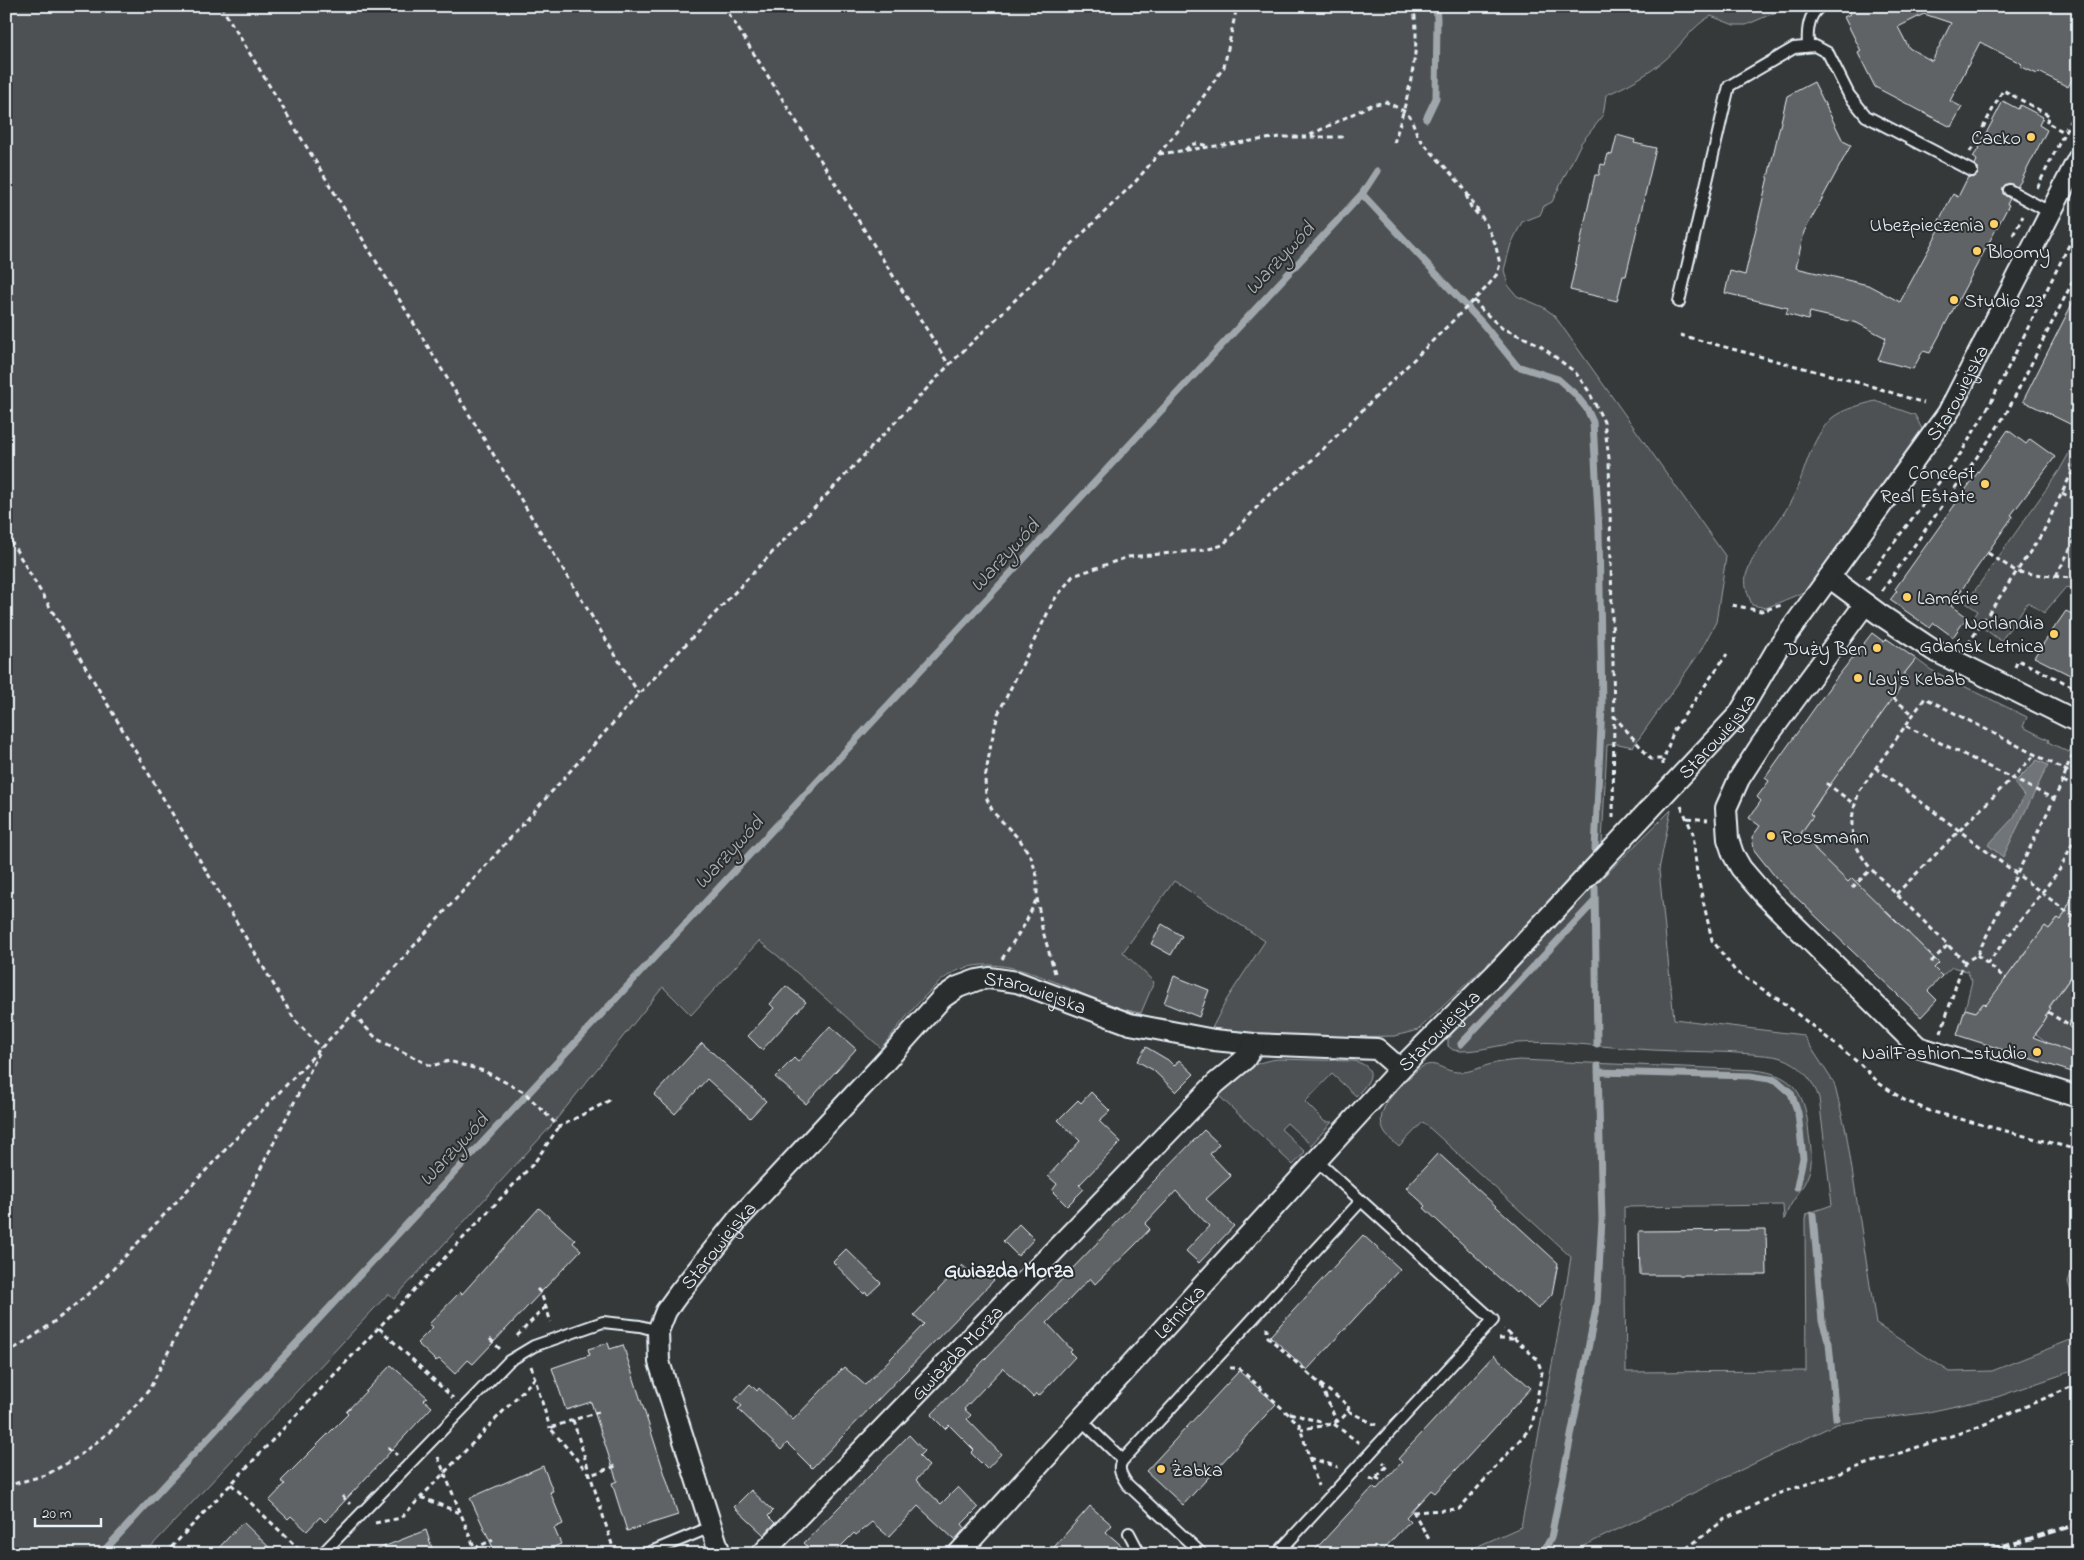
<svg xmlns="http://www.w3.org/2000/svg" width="2084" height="1560" font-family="'Indie Flower',sans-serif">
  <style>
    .green { fill: #4d5152; stroke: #9aa1a5 }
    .water { fill: #707579; stroke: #a0a7ac }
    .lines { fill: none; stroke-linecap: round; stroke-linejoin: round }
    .stream { stroke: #a0a7ac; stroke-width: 7 }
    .building { fill: #5f6365; stroke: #e8f1f8; fill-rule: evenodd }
    .lane-casing { stroke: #e8f1f8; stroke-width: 14 }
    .street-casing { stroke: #e8f1f8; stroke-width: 24 }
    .path { stroke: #e8f1f8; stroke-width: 3; stroke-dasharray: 5 4; stroke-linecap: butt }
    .lane { stroke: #2a2d2e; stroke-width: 10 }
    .street { stroke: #2a2d2e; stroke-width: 20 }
    .rail { stroke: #e8f1f8; stroke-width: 4; stroke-dasharray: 8 4; stroke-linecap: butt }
    .poi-dot { fill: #ffd166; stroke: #2a2d2e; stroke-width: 2 }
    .labels { text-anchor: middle; stroke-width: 4; stroke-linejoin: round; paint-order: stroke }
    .poi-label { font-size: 20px; fill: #e8f1f8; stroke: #2a2d2e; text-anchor: end }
    .street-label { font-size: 20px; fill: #e8f1f8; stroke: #2a2d2e }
    .water-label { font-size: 21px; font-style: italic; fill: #acb3b8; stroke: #2a2d2e }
    .neighbourhood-label { font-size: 21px; font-weight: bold; fill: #e8f1f8; stroke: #2a2d2e }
  </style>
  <rect width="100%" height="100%" fill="#35393a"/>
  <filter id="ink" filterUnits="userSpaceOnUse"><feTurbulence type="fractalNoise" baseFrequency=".02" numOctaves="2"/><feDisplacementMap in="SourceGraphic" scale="10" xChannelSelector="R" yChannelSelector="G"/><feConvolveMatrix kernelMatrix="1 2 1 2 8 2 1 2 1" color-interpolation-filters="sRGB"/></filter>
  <g filter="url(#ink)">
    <path class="green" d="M 6,6 L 1790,6 L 1746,25 L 1734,25 L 1711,16 C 1692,26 1682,45 1666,59 C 1649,74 1627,86 1606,95 L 1603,116 L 1581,143 L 1552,202 L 1544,206 L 1540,215 L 1522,222 L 1511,244 L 1504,270 L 1508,285 L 1517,296 L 1543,307 L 1554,315 L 1726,557 L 1716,622 L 1700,652 L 1633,747 L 1618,744 L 1607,745 L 1602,843 L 1499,953 L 1418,1030 L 1395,1036 L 1289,1038 L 1211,1030 L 1227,999 L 1265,941 L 1174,881 L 1123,952 L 1154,982 L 1141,1013 C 1131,1011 1121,1009 1111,1006 C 1063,988 991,941 942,980 C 919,999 900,1025 881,1048 L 778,956 L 759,941 L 691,1015 L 663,987 L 551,1126 L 394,1299 L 388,1294 L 144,1554 L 6,1554 Z
      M 1875,401 L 1915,415 L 1922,429 L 1804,592 L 1766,608 L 1752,605 C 1748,594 1743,584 1747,572 C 1757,544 1781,523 1793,497 C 1806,471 1810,439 1832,418 C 1843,409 1861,405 1875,401 Z
      M 2078,437 L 2078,589 L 2066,587 L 2044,613 L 2028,602 L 2001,641 L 1972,620 L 1978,611 L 1966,603 L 2059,471 Z
      M 1916,659 L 1931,670 L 2027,717 L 2023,727 L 2049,740 L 2048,742 L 2069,752 L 2072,746 L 2078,748 L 2078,885 L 2070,902 L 2078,907 L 2070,928 L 2057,918 L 2049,929 L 2045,926 L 2033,942 L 2036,946 L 2031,952 L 2027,949 L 2020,958 L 2024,961 L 2019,966 L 2016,964 L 1987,1006 L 1983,1003 L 1976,1012 L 1965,1009 L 1972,981 L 1967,971 L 1952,967 L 1942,976 L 1934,968 L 1939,962 L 1934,965 L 1927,959 L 1931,955 L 1929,953 L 1926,957 L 1919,951 L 1923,947 L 1915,939 L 1911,943 L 1909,933 L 1884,910 L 1881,913 L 1852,878 L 1848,882 L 1810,860 L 1818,851 L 1801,833 L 1813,816 L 1808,812 L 1815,807 L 1821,798 L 1818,794 L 1907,678 L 1903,675 Z
      M 1671,810 L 1659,870 L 1674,1019 L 1803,1035 L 1834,1083 L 1846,1131 L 1876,1324 L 1950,1372 L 1992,1371 L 2078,1337 L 2078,1369 L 1997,1397 L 1924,1413 L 1836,1424 L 1567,1554 L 1460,1554 L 1521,1527 L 1562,1312 L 1571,1257 L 1423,1122 L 1399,1147 C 1394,1142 1385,1136 1383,1129 C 1374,1106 1403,1085 1417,1070 C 1436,1056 1441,1073 1461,1072 C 1470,1072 1479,1068 1488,1065 C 1498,1062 1508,1061 1519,1060 L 1754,1070 C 1796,1074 1806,1096 1809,1135 C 1811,1148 1813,1160 1809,1173 C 1803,1191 1789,1202 1784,1220 L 1783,1205 L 1624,1207 L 1626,1372 L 1806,1371 L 1805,1220 L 1806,1214 L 1832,1205 L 1819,1098 C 1813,1080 1800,1064 1782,1058 C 1772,1055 1761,1055 1752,1054 C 1719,1051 1686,1052 1653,1050 C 1608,1048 1562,1040 1517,1043 C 1498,1045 1480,1051 1461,1051 L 1453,1050 L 1448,1046 L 1448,1040 L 1457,1025 L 1508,977 L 1585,895 Z
      M 2078,967 L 2078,1055 L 2049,1044 L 2036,1034 L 2043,1024 L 2042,1023 L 2046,1017 L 2045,1015 L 2055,999 L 2054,997 L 2061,989 L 2062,990 Z
      M 1278,1059 L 1354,1061 C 1380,1068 1370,1082 1356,1096 L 1332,1074 L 1305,1102 L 1325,1122 L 1332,1122 L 1311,1145 L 1287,1123 L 1281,1129 L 1305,1152 L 1293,1165 L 1219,1096 C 1239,1075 1249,1062 1278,1059 Z
      M 2078,1252 L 2078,1314 L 2068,1282 Z"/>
    <path class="water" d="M 2037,760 L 2048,765 L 2003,857 L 1988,845 L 2014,817 L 2024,796 L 2014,783 Z"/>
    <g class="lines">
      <path class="stream" d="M 1426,119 L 1436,98 L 1437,19 L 1436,6
        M 1362,194 L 1483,324 L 1517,366 L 1558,379 L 1575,394 L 1587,409 L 1593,422 L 1599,531 L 1602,706 L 1595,850
        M 1595,887 L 1597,1044
        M 1461,1044 L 1595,901
        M 1598,1072 L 1750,1076 L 1776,1080 L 1791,1093 L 1798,1113 L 1803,1158 L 1797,1187
        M 1813,1215 L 1822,1321 L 1829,1343 L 1836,1418
        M 101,1554 L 1362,194 L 1377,171
        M 1542,1554 L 1551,1538 L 1597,1303 L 1602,1220 L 1598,1066"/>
    </g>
    <path class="building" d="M 1847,6 L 2078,6 L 2078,69 L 2068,87 L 2039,72 L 2037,74 L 2020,66 L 2022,64 L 1980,42 L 1950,101 L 1962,107 L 1951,127 L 1875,87 L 1858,53 L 1861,51 L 1844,17 L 1850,14 ZM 1924,14 L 1951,23 L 1932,61 L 1909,48 L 1898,27 Z
      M 1814,82 L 1843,141 L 1851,145 L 1804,232 L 1796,268 L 1868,285 L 1900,302 L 1939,230 L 1935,228 L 1953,194 L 1958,197 L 1968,177 L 1973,178 L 1978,174 L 1978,168 L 1975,165 L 1977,160 L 1973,157 L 1982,143 L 1981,143 L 2003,101 L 2018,109 L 2020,105 L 2043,117 L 2039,125 L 2047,130 L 2021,181 L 2017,187 L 2009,183 L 2003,187 L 2003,194 L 2010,199 L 2007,204 L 2009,205 L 1930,353 L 1923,351 L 1913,369 L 1878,360 L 1886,338 L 1857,323 L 1810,312 L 1808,320 L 1786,314 L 1788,308 L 1725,293 L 1730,271 L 1745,275 L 1787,96 Z
      M 1617,135 L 1635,140 L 1634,143 L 1656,148 L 1626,276 L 1623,276 L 1617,301 L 1570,290 L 1595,175 L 1599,175 L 1601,164 L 1605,165 L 1608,154 L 1612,155 Z
      M 2078,292 L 2078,414 L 2072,425 L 2023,401 Z
      M 2008,430 L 2026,444 L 2030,439 L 2055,457 L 2011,515 L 2013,516 L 1951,605 L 1967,617 L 1953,637 L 1934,623 L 1930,628 L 1890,600 L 1897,591 L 1895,589 Z
      M 2066,611 L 2078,617 L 2078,679 L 2034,657 Z
      M 1872,633 L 1884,642 L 1887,639 L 1916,659 L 1903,675 L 1908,678 L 1821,797 L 1810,814 L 1813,816 L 1801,833 L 1811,843 L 1817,852 L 1848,882 L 1852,878 L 1939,963 L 1934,968 L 1942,976 L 1928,991 L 1937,1000 L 1921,1017 L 1777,879 L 1754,850 L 1752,837 L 1760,826 L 1749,818 L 1761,801 L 1757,797 L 1769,781 L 1765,778 L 1831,685 Z
      M 2078,885 L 2078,967 L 2049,1007 L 2051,1008 L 2045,1016 L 2046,1016 L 2042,1023 L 2043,1024 L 2033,1037 L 2078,1055 L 2078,1074 L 1957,1035 L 1965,1009 L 1976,1012 L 1984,1003 L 1986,1005 L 2045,926 L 2049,929 L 2058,918 L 2061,920 Z
      M 1162,924 L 1182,936 L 1171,955 L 1151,944 Z
      M 1174,976 L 1209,990 L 1199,1017 L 1164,1003 Z
      M 786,986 L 806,1002 L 762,1050 L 748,1036 L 774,1008 L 770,1004 Z
      M 830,1026 L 856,1049 L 806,1104 L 775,1077 L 794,1058 L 798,1062 Z
      M 702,1043 L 766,1101 L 750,1118 L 707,1079 L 675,1114 L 654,1095 Z
      M 1146,1047 L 1168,1060 L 1174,1066 L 1179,1060 L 1194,1074 L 1176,1092 L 1153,1070 L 1137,1061 Z
      M 1091,1092 L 1110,1111 L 1099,1121 L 1121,1142 L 1079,1185 L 1084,1189 L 1067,1206 L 1052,1191 L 1057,1184 L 1048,1176 L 1080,1141 L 1058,1120 L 1078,1100 L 1081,1103 Z
      M 1204,1130 L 1219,1144 L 1210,1154 L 1231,1176 L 1206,1199 L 1234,1226 L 1199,1263 L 1186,1251 L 1209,1226 L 1176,1191 L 1145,1224 L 1150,1229 L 1135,1245 L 1095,1284 L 1090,1278 L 1047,1323 L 1072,1350 L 1070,1352 L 1075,1357 L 1039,1396 L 1036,1393 L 1033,1397 L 1003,1368 L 964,1409 L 971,1415 L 967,1419 L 1001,1454 L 987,1469 L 971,1453 L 974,1450 L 949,1425 L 945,1429 L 931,1415 L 1097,1243 L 1153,1182 Z
      M 1438,1153 L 1558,1263 L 1552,1294 L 1538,1309 L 1518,1291 L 1516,1293 L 1489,1269 L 1424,1208 L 1426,1206 L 1406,1188 Z
      M 539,1208 L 575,1240 L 573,1243 L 581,1250 L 473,1364 L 468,1360 L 455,1374 L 439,1359 L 436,1361 L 417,1343 L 433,1327 L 429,1324 L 460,1292 L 462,1294 Z
      M 1019,1224 L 1034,1239 L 1018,1256 L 1003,1241 Z
      M 1766,1230 L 1767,1275 L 1640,1275 L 1639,1231 Z
      M 1363,1235 L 1400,1269 L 1307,1370 L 1270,1336 Z
      M 846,1249 L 881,1283 L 868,1295 L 865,1292 L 864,1294 L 833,1262 Z
      M 962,1265 L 972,1274 L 980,1266 L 994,1280 L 812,1468 L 787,1443 L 781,1450 L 738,1409 L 742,1406 L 735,1400 L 750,1384 L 757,1391 L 759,1388 L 793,1420 L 844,1367 L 865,1385 L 924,1324 L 914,1315 Z
      M 608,1343 L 610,1349 L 623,1345 L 678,1515 L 627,1531 L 612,1483 L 617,1481 L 591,1402 L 566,1410 L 552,1368 L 590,1355 L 588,1349 Z
      M 1494,1355 L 1531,1388 L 1435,1493 L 1431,1490 L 1406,1517 L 1410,1521 L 1379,1554 L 1311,1554 L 1373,1487 L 1376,1490 L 1402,1462 L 1398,1459 Z
      M 391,1365 L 427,1397 L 424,1400 L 432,1407 L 325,1522 L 320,1517 L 307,1531 L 291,1516 L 288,1519 L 269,1501 L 285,1484 L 281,1481 L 348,1414 L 346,1412 Z
      M 1239,1371 L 1276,1404 L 1183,1505 L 1146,1471 Z
      M 909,1435 L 924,1451 L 919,1456 L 929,1466 L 916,1480 L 941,1504 L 958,1487 L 978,1508 L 962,1524 L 965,1528 L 955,1540 L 918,1506 L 889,1537 L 872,1522 L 856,1535 L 854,1533 L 833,1554 L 815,1554 L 804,1543 Z
      M 543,1466 L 553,1491 L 550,1492 L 563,1524 L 554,1528 L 561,1544 L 537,1554 L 496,1554 L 470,1498 Z
      M 751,1490 L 773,1511 L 768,1516 L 775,1523 L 764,1535 L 734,1507 Z
      M 1090,1506 L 1112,1525 L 1106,1532 L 1131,1554 L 1048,1554 Z
      M 243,1522 L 276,1554 L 213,1554 Z
      M 426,1530 L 434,1554 L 368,1554 L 368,1553 Z"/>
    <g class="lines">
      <g class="lane-casing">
        <path id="lane" d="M 1808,45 C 1807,31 1808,14 1821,6
          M 2009,190 L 2051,213
          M 1679,302 L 1729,86 L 1794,48 L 1815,46 L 1828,53 L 1849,95 L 1866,116 L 1972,171
          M 1080,1419 L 1123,1460 L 1361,1201
          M 1123,1460 C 1116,1468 1122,1476 1127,1484 L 1202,1554
          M 1129,1533 L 1140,1554
          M 322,1554 L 509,1361 L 534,1346 L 603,1322 L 640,1326 L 658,1331
          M 646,1554 L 711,1527
          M 1277,1554 L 1493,1320 L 1316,1160"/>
      </g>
      <g class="street-casing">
        <g id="street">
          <path d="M 1829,577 L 1879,614 L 1933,650 L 2078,722"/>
          <path d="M 1865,604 L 1761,745 L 1739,779 L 1726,808 L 1728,839 L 1733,854 L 1741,868 L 1765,896 L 1918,1047 L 2078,1097"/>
          <path id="s1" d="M 720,1554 L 659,1362 L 658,1331 L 666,1311 L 679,1293 L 739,1218 L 883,1064 L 942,998 L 958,987 L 977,980 L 989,978 L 1017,982 L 1130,1024 L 1214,1040 L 1254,1044 L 1377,1049 L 1400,1069"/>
          <path id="s2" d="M 762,1554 L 1185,1115 L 1216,1083 L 1245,1059 L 1254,1044"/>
          <path id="s3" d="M 958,1554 L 1400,1069 L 1501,968 L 1739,714 L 1777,649 L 1948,413 L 2078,159"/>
        </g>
      </g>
      <path class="path" d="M 221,6 L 639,694
        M 724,6 L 949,365
        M 1394,143 C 1406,103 1423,48 1413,6
        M 1185,150 C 1193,142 1197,143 1208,146
        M 1970,152 L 2003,90 L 2050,116 L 2046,122 L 2064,132
        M 1159,154 L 1280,137 L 1345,137
        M 2037,188 L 2078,105
        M 1466,195 L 1471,207 L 1481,218
        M 2013,235 L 2023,216
        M 1474,300 L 1482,310 L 1502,328 L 1538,344 L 1575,372 L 1588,390 L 1604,422 L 1609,458 L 1614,716 L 1651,759 L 1663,759
        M 1680,335 L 1871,386 L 1924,403
        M 2062,493 L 2078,501
        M 6,533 L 294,1019 L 321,1048
        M 1988,553 L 2017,572 L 2078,579
        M 2056,576 L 2078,534
        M 1867,579 L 1961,453 L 1990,404 L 2078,227
        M 1882,591 L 1991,437 L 2007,412 L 2078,271
        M 1732,605 L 1761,611 L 1782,605
        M 1968,644 L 2042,534 L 2078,460
        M 2015,667 L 2018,660 L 2078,689
        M 1893,698 L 1914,715
        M 1906,726 L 2054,799
        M 1663,765 L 1663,761 L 1674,730 L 1727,654
        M 1876,768 L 2078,920
        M 2063,781 L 2078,788
        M 1826,783 L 1854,804
        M 1681,806 L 1693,833 L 1697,874 L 1712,940 L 1736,972 L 1781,1001 L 1860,1064 L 1880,1084 L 1904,1100 L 1930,1111 L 2078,1150
        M 1613,818 L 1614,716
        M 1687,818 L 1708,820
        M 1852,888 L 1871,869
        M 1896,894 L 2035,755
        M 1977,955 L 2006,979
        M 1002,959 L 1025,924 L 1036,900
        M 1931,962 L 1948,945
        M 1965,962 L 1871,869 C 1849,841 1847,823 1860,790 L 1925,698 L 2067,771 L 2072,770 L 2078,761
        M 1987,964 L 2060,869 L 2078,832
        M 1055,973 L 1042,928 L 1037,898 L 1037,876 L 1031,857 L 1020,840 L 993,812 L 986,797 L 985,779 L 991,744 L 998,714 L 1054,600 L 1073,576 L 1128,557 L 1205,550 L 1223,545 L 1265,498 L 1312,460 L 1487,287 L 1497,274 L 1500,264 L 1495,243 L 1485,222 L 1463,187 L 1418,137 L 1411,118 L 1404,111 L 1386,102 L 1371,105 L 1306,137
        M 2048,1012 L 2068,1025 L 2078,1014
        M 353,1014 L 377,1039 L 431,1066 L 449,1061 L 484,1071 L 524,1092 L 559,1127 L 612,1099
        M 2069,1025 L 2078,1025
        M 1941,1033 L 1961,969 L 1965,962 L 1977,955 L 2063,781 L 2067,767 L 2078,743
        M 537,1289 L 541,1293 L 551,1322
        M 1267,1327 L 1267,1336 L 1320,1384 L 1349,1406 C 1345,1427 1318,1426 1301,1429
        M 379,1328 L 453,1398
        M 517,1336 L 546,1306
        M 490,1339 L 500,1349
        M 1499,1339 L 1515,1339
        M 6,1353 C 41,1334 70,1310 99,1284 L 353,1014 L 639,694 L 949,365 L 1136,181 L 1187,120 L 1224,67 L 1237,6
        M 531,1366 L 550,1428
        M 1230,1368 L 1239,1368 L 1299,1424 L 1318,1486
        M 1321,1386 L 1337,1422
        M 1348,1411 L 1376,1425
        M 599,1412 L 573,1420 L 615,1554
        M 1290,1413 L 1327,1424
        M 573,1420 L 550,1428 L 590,1475 L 616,1466
        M 1334,1424 L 1359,1443
        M 388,1447 L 397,1455
        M 438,1457 L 477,1554
        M 1310,1458 L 1338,1467
        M 1376,1477 L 1383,1483
        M 1370,1478 L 1374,1480 L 1387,1466 L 1383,1462
        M 231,1484 L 304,1554
        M 6,1486 L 46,1475 L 76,1458 L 117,1426 L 149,1390 L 319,1053
        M 342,1496 L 350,1504
        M 421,1497 L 460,1513
        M 1413,1511 L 1430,1541
        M 1413,1512 L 1459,1509 L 1532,1426 L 1542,1372 L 1537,1359 L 1504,1329
        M 375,1523 L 401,1518 L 535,1378
        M 474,1548 L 493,1540
        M 165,1554 L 534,1163 L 559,1127
        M 1679,1554 L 1724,1520 L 1777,1494 L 1978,1427 L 2078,1384"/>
      <use href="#lane" class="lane"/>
      <use href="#street" class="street"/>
      <path class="rail" d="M 1980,1554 L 2078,1524"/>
    </g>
  </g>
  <g class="poi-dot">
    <circle cx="2031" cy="137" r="5"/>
    <circle cx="1994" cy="224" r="5"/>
    <circle cx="1977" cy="251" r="5"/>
    <circle cx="1954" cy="300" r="5"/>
    <circle cx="1985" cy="484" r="5"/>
    <circle cx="1907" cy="597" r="5"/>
    <circle cx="2054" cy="634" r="5"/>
    <circle cx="1877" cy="648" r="5"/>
    <circle cx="1858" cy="678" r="5"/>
    <circle cx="1771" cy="836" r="5"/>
    <circle cx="2037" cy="1052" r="5"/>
    <circle cx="1161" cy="1469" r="5"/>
  </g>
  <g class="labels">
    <g class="poi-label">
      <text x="2021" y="144">Cacko</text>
      <text x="1984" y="231">Ubezpieczenia</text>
      <text x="1987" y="258" text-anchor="start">Bloomy</text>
      <text x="1964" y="307" text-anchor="start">Studio 23</text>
      <text x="1975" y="479">Concept<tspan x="1975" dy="23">Real Estate</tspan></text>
      <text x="1917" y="604" text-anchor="start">Lamérie</text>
      <text x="2044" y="629">Norlandia<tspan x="2044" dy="23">Gdańsk Letnica</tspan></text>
      <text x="1867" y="655">Duży Ben</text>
      <text x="1868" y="685" text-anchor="start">Lay's Kebab</text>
      <text x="1781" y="843" text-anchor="start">Rossmann</text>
      <text x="2027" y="1059">NailFashion_studio</text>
      <text x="1171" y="1476" text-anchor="start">Żabka</text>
    </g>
    <g class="street-label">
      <text dy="7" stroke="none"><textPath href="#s3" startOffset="1536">Starowiejska</textPath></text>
      <text dy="7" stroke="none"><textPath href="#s3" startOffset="1116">Starowiejska</textPath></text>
      <text dy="7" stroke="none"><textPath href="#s1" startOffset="772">Starowiejska</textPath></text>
      <text dy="7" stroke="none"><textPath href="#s3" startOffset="711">Starowiejska</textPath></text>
      <text dy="7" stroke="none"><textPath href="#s1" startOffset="338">Starowiejska</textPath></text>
      <text dy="7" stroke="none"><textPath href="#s3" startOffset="328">Letnicka</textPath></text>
      <text dy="7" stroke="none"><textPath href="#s2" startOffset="280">Gwiazda Morza</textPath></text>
    </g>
    <g class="water-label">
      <text transform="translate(1279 258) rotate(-47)" y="7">Warzywód</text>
      <text transform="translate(1004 555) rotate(-47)" y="7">Warzywód</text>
      <text transform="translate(728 852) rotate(-47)" y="7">Warzywód</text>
      <text transform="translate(453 1149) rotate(-47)" y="7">Warzywód</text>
    </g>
    <g class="neighbourhood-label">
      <text x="1009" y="1277">Gwiazda Morza</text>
    </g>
  </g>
  <rect width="2084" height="1560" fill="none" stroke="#2a2d2e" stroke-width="25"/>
  <rect x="12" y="12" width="2059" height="1535" fill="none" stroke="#e8f1f8" stroke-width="2" filter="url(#ink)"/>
  <path d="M35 1518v8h66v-8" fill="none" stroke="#e8f1f8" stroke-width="2.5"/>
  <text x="42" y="1518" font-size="15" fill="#e8f1f8" stroke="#2a2d2e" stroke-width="4" paint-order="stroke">20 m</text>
</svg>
